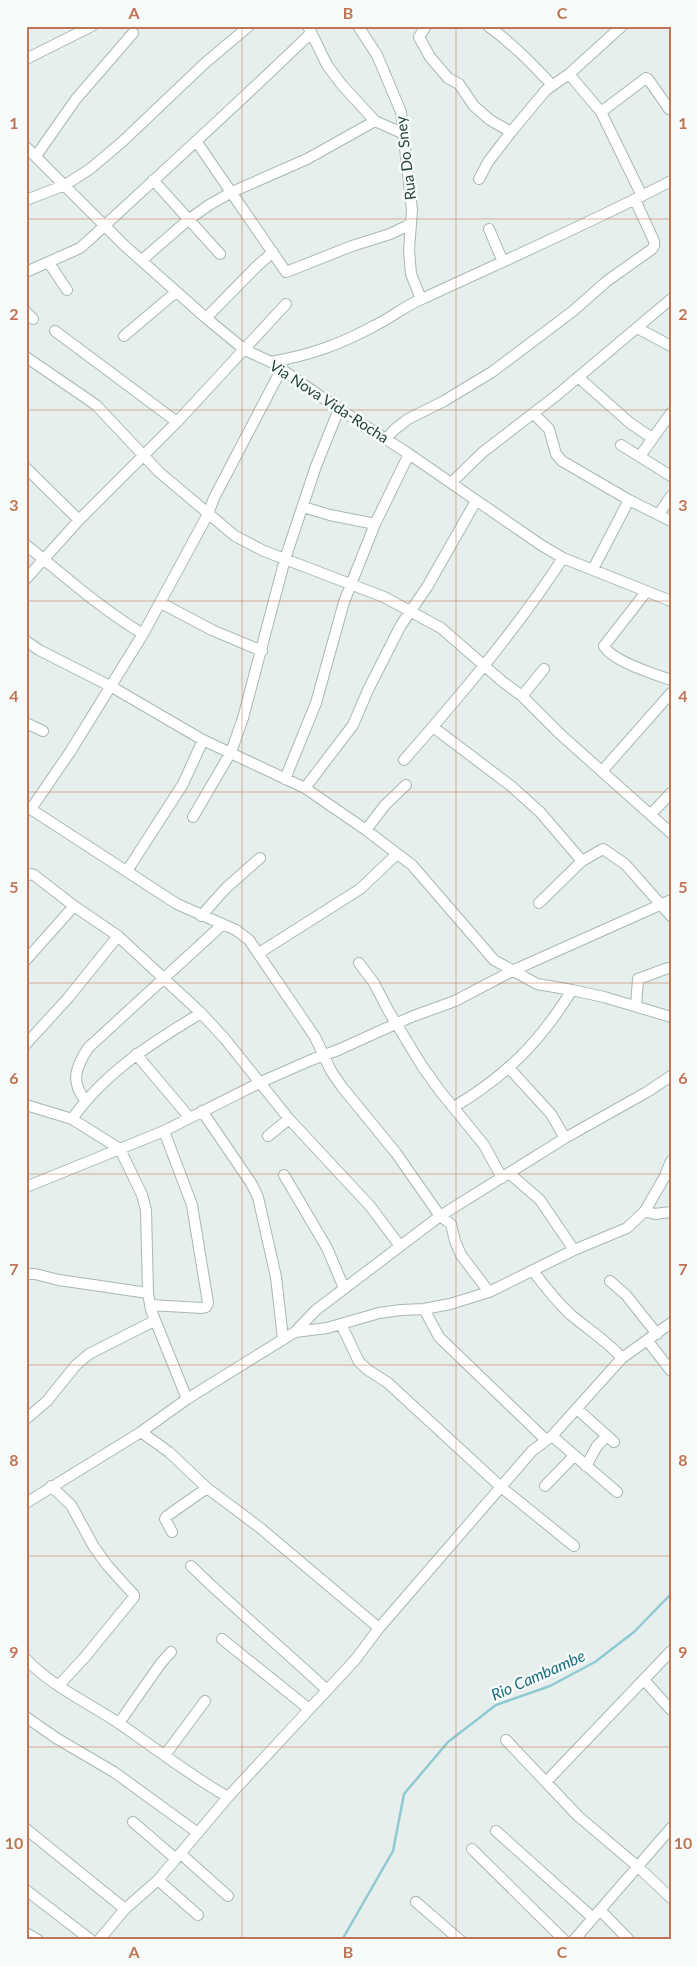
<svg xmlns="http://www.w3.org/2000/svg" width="697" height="1966" font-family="Lato,sans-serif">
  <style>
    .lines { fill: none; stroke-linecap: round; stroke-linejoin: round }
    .stream { stroke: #8ec9d4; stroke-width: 2.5 }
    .minor-casing { stroke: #a8b8b2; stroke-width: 12 }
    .minor { stroke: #fff; stroke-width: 10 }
    .grid { fill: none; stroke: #c07456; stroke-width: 1; stroke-opacity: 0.55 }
    .labels { text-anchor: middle; stroke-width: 5; stroke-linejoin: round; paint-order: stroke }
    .street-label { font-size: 15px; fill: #24423a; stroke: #f7fbf9 }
    .water-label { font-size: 16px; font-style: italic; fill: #1c6f80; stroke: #f7fbf9 }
    .neatline { fill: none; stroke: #c07456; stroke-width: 2 }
    .grid-label { font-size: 16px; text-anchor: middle; font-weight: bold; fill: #c07456 }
  </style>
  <rect width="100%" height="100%" fill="#e6efeb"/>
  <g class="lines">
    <path class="stream" d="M 342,1940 L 393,1851 L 404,1794 L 448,1742 L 496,1705 L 550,1686 L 595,1662 L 634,1632 L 671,1594"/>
    <g class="minor-casing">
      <path id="minor" d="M 308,26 L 327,65 L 342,85 L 375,121 L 404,134
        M 358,26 L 377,55 L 401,112 L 412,210 L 409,250 L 411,274 L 421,299
        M 426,26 L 419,37 L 430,57 L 448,78 L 459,84 L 474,106 L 490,120 L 511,132
        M 488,26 C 512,43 532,64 552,85
        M 26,59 L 92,26
        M 569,74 L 601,112 L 642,196
        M 601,112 L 646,78 L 648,79 L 669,109
        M 196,141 L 286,272 L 352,246 L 390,234 L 411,224
        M 26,147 L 125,246 L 206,318 L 245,350 L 271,362 L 339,409 L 409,454 L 541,545 L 563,558 L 671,601
        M 36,156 L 76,99 L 133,33
        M 479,179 L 488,162 L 511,132 L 546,90 L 569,74 L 622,26
        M 153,180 L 220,254
        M 26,200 L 65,185 L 90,169 L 122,142 L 204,64 L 249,26
        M 489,229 L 503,262
        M 142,260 L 188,220 L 209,205 L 232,192 L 307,159 L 375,121
        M 49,263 L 67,290
        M 26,272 L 80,248 L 88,241 C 162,172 238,104 311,33
        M 26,312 L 33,319
        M 206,318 L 256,267 L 273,252
        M 637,328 L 671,346
        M 55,331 L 177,422
        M 124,336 L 176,292
        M 26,357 L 96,405 L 159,472 L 235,536 L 264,551 L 384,597 L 441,628 L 503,682 L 522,696 L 560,734 L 671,833
        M 271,362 C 310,355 339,345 374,326 C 391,318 406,305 424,298 C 506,260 590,223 671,181
        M 578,377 L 630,423 L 652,438
        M 534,414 L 549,429 L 556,454 L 562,461 L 629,500 L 671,521
        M 386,439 L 394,430 L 408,419 L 444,401 L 492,372 L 573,311 L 607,281 L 652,249 L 654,246 L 654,241 L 635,200
        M 621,445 L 671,476
        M 640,456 L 671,413
        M 26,468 L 79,520
        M 451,483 L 483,452 L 557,395 L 671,299
        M 303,507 L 330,515 L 375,524
        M 659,514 L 671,496
        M 26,545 C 65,576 101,609 143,634
        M 593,569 L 629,500
        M 26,579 L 79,520 L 177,422 L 286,304
        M 646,592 L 604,646 C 612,661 654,674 671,680
        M 161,603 L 212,630 L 262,651
        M 26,641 L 39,650 L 112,687 L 203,740 L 305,788 L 366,830 L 412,865 L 494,960 L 537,984 L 572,990 L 604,997 L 671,1017
        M 522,696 L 544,669
        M 26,723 L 43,731
        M 433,727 L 511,786 L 540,812 L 582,861
        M 404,760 C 460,696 516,630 563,558
        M 603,770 L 671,693
        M 285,779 L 316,703 L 344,602 L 375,524 L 409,454
        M 305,788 L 353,725 L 368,690 L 401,625 L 427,587 L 476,501
        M 26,806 L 177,904 L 236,930 L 249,940 L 315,1037 L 331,1071 L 342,1087 L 396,1153 L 440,1216 L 451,1224 L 455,1241 L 461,1255 L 489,1292
        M 31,809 L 70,752 L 143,634 L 208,514 L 214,498 L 281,370
        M 651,814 L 671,793
        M 193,817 L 231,752 L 243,718 L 285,559 L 316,466 L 339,409
        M 366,830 L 385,805 L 406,785
        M 127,871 L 183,784 L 203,740
        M 26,876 L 31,874 L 34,875 L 74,906 L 118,936 L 201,1013 L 225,1039 L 289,1119 L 370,1206 L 400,1246
        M 539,903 L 582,861 L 603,849 L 625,864 L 671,916
        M 201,916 L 226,888 L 260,858
        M 259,953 L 360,889 L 397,854
        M 26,960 L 74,906
        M 359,963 L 374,983 L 388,1010 L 422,1066 L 440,1091 L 484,1145 L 502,1178
        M 636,1006 L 638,979 L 668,968
        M 26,1044 L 68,998 L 118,936
        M 136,1054 L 189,1117
        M 509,1068 L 551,1114 L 565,1138
        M 85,1100 C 70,1081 76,1067 88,1048 L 223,924
        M 26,1105 L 72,1119 L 120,1149 L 142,1195 L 146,1210 L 148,1293 L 151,1310 L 187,1399
        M 454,1107 C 507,1075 540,1042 572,990
        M 202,1111 L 251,1183 L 258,1197 L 276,1277 L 283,1339
        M 72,1119 C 105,1072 153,1042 201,1013
        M 268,1136 L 289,1119
        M 509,1173 L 540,1200 L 574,1250
        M 284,1175 L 327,1248 L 344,1288
        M 26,1187 L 164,1131 L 261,1082 L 311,1060 L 338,1050 L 411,1017 L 455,1001 L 514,970 L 671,900
        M 645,1211 L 655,1214 L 671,1212
        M 533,1271 C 545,1287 556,1301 571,1315 C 588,1329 607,1341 622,1358
        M 26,1274 L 35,1274 L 59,1280 L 148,1293
        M 610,1281 L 626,1295 L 657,1334
        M 150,1305 L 202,1308 L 206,1307 L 208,1303 L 192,1205 L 164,1131
        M 424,1309 L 439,1337 L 546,1440
        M 341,1324 L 359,1362 L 368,1370 L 388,1383 L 501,1487 L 574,1546
        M 295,1332 L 327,1328 L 379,1313 L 401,1310 L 424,1309 L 450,1304 L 489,1292 L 574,1250 L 627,1228 L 645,1211 L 664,1178 L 671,1161
        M 647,1340 L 671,1371
        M 577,1409 L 614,1442
        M 26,1419 L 47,1401 L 76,1365 L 89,1354 L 154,1321
        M 141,1432 L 169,1452 L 207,1488 L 259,1527 L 379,1628
        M 552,1436 L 617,1492
        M 586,1466 L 597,1446 L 607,1436
        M 51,1486 L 71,1505 L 94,1547 L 107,1565 L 134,1595 L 134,1597 L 85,1657 L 59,1685
        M 545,1486 L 574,1456
        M 26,1503 L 141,1432 L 187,1399 L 295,1332 L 316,1310 L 440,1216 L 565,1138 L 647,1092 L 671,1076
        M 172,1532 L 165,1519 L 167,1516 L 207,1488
        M 191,1566 C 235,1609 282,1648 327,1690
        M 222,1639 L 309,1709
        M 26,1659 C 51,1686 87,1702 117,1722 C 154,1747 189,1775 228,1797
        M 644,1680 L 671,1710
        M 26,1717 L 56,1738 L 114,1772 L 198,1833
        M 119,1723 L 161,1663 L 171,1652
        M 506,1740 L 578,1816 L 637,1866 L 671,1898
        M 165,1755 L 205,1701
        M 546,1782 L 671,1651
        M 133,1822 L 176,1859
        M 26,1829 L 125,1909
        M 496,1831 L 593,1918
        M 472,1849 L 564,1940
        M 181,1854 L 228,1896
        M 158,1880 L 198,1915
        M 26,1890 L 91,1940
        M 416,1902 L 460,1940
        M 600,1910 L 629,1940
        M 26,1933 L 38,1940
        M 99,1940 L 125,1909 L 158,1880 L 228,1797 L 355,1660 L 379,1628 L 532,1451 L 552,1436 L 622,1358 L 671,1323
        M 574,1940 L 671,1828"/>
    </g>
    <use href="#minor" class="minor"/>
  </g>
  <path class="grid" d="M 242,26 L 242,1940M 456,26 L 456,1940M 26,219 L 671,219M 26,410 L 671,410M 26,601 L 671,601M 26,792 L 671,792M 26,983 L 671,983M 26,1174 L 671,1174M 26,1365 L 671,1365M 26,1556 L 671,1556M 26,1747 L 671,1747"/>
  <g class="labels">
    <g class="street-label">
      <text transform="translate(406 158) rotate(-97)" y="5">Rua Do Sney</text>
      <text transform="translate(329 402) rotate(33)" y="5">Via Nova Vida-Rocha</text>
    </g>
    <g class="water-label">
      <text transform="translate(538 1675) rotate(-24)" y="6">Rio Cambambe</text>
    </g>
  </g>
  <rect width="697" height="1966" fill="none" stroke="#f7fbf9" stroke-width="55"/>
  <rect x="28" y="28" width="642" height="1910" class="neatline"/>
  <g class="grid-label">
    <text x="134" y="19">A</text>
    <text x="348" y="19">B</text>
    <text x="562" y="19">C</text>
    <text x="14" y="129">1</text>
    <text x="683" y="129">1</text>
    <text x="14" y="320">2</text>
    <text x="683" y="320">2</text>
    <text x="14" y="511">3</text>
    <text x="683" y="511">3</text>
    <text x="14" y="702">4</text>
    <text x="683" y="702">4</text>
    <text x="14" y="893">5</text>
    <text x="683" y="893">5</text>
    <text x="14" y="1084">6</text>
    <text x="683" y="1084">6</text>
    <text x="14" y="1275">7</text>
    <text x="683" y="1275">7</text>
    <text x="14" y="1466">8</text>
    <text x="683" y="1466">8</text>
    <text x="14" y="1658">9</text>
    <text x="683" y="1658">9</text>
    <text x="14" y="1849">10</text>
    <text x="683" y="1849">10</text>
    <text x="134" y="1958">A</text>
    <text x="348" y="1958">B</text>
    <text x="562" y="1958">C</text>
  </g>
</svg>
